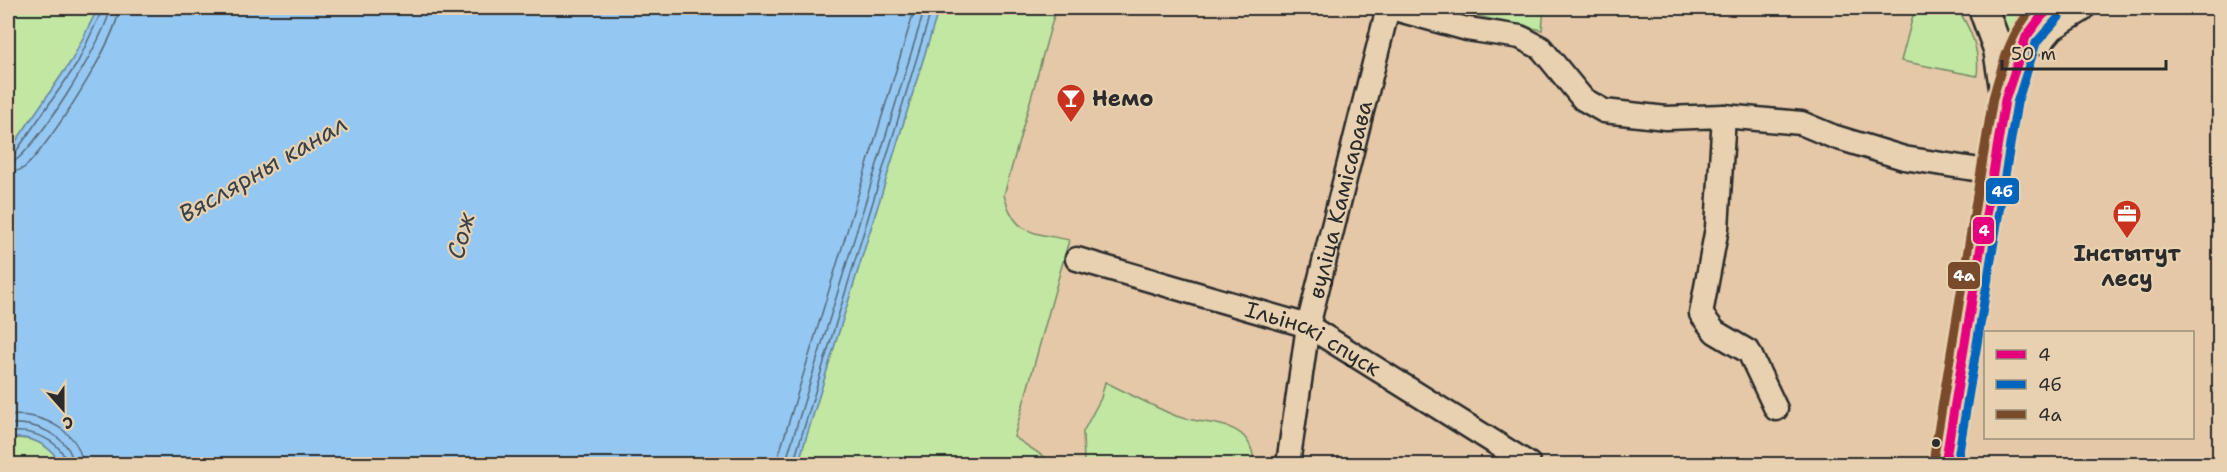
<svg xmlns="http://www.w3.org/2000/svg" width="2227" height="472" font-family="'Shantell Sans',sans-serif">
  <style>
    .green { fill: #c1e7a2; stroke: #768966; stroke-width: 1.5 }
    .water { fill: #94c7f1; stroke: #6a89a2; stroke-width: 1.5 }
    .lines { fill: none; stroke-linecap: round; stroke-linejoin: round }
    .shore { stroke: #55697a; stroke-width: 1.5 }
    .minor-casing { stroke: #2b2b2b; stroke-width: 27 }
    .major-casing { stroke: #2b2b2b; stroke-width: 33 }
    .minor { stroke: #e7d1b0; stroke-width: 22 }
    .major { stroke: #e7d1b0; stroke-width: 28 }
    .bus-1-casing { stroke: #e7d1b0; stroke-width: 14 }
    .bus-2-casing { stroke: #e7d1b0; stroke-width: 14 }
    .bus-3-casing { stroke: #e7d1b0; stroke-width: 14 }
    .bus-1 { stroke: #e5007d; stroke-width: 9 }
    .bus-2 { stroke: #0065bd; stroke-width: 9 }
    .bus-3 { stroke: #7a4b2a; stroke-width: 9 }
    .bus-dot { fill: #2b2b2b; stroke: #e7d1b0; stroke-width: 2 }
    .labels { text-anchor: middle; stroke-width: 4.5; stroke-linejoin: round; paint-order: stroke }
    .poi-label { font-size: 22px; font-weight: bold; fill: #2b2b2b; stroke: #e7d1b0; text-anchor: start }
    .street-label { font-size: 22px; fill: #2b2b2b; stroke: #e7d1b0 }
    .water-label { font-size: 24px; font-style: italic; fill: #3b4249; stroke: #e7d1b0 }
    .line-badge { stroke: #e7d1b0; stroke-width: 2 }
    .badge-label { font-size: 16px; text-anchor: middle; font-weight: bold; fill: #fff }
  </style>
  <rect width="100%" height="100%" fill="#e4c8a8"/>
  <filter id="ink" filterUnits="userSpaceOnUse"><feTurbulence type="fractalNoise" baseFrequency=".0167" numOctaves="2"/><feDisplacementMap in="SourceGraphic" scale="12" xChannelSelector="R" yChannelSelector="G"/><feConvolveMatrix kernelMatrix="1 2 1 2 8 2 1 2 1" color-interpolation-filters="sRGB"/></filter>
  <g filter="url(#ink)">
    <path class="green" d="M 8,8 L 98,8 L 72,60 L 8,153 Z
      M 939,8 L 1056,8 L 1004,195 C 1015,236 1033,232 1069,240 L 1014,437 L 1055,464 L 798,464 Z
      M 1440,8 L 1544,8 L 1542,30 Z
      M 1915,8 L 1957,8 C 1971,29 1980,50 1977,76 L 1901,61 Z
      M 1992,8 L 2022,10 L 2010,31 L 2006,47 Z
      M 1105,382 C 1128,393 1152,406 1176,416 C 1206,427 1252,416 1254,464 L 1084,464 L 1083,432 L 1101,398 Z
      M 14,438 C 35,438 51,445 61,464 L 8,464 L 8,439 Z"/>
    <path class="water" d="M 98,8 L 939,8 L 798,464 L 61,464 C 50,445 30,434 8,439 L 8,153 L 72,60 Z"/>
    <g class="lines">
      <path class="shore" d="M 8,156 L 15,153 L 77,64 L 103,8
        M 8,164 C 30,162 109,32 110,8
        M 8,173 C 14,172 20,171 25,167 C 49,146 118,38 119,8
        M 8,416 C 37,411 81,430 82,464
        M 8,425 C 32,420 71,436 73,464
        M 8,433 C 29,428 63,440 66,464
        M 776,464 L 915,8
        M 785,464 L 925,8
        M 793,464 L 932,8"/>
      <g class="minor-casing">
        <g id="minor">
          <path d="M 1391,8 L 1467,29 L 1520,37 L 1541,48 L 1583,99 L 1604,111 L 1666,118 L 1724,116 L 1717,228 L 1701,314 L 1715,332 L 1749,352 L 1776,409"/>
          <path d="M 1724,116 L 1801,123 L 1832,136 L 1904,158 L 1993,172"/>
          <path id="s1" d="M 1077,259 L 1308,326 L 1529,464"/>
          <path id="s2" d="M 1288,464 L 1308,326 L 1388,8"/>
        </g>
      </g>
      <g class="major-casing">
        <path id="major" d="M 1983,8 L 1998,49 L 2004,88
          M 2040,39 L 2051,26 L 2080,8
          M 1945,464 L 2005,100 C 2016,66 2020,29 2051,8"/>
      </g>
      <use href="#minor" class="minor"/>
      <use href="#major" class="major"/>
      <g class="bus-1-casing">
        <path id="bus-1" d="M 1945,464 L 2005,100 L 2026,37 L 2041,17 L 2051,8"/>
      </g>
      <g class="bus-2-casing">
        <path id="bus-2" d="M 1957,464 L 2017,103 L 2036,43 L 2059,17"/>
      </g>
      <g class="bus-3-casing">
        <path id="bus-3" d="M 1933,462 L 1993,98 C 2002,66 2010,33 2033,8"/>
      </g>
      <use href="#bus-1" class="bus-1"/>
      <use href="#bus-2" class="bus-2"/>
      <use href="#bus-3" class="bus-3"/>
    </g>
  </g>
  <defs>
    <g id="bar-pin" transform="scale(1.5)"><path d="M0 17L-7.5 6A9.5 9.5 0 1 1 7.5 6Z" fill="#c8321e" stroke="#e7d1b0"/><path d="M-6-5H6L.8 .8V4.5H3.5V6h-7V4.5H-.8V.8Z" fill="#fff"/></g>
    <g id="office-pin" transform="scale(1.5)"><path d="M0 17L-7.5 6A9.5 9.5 0 1 1 7.5 6Z" fill="#c8321e" stroke="#e7d1b0"/><path d="M-6-3h4V-5.5h4V-3h4V5H-6ZM-1-4.5V-3h2v-1.5ZM-6 0V1H6V0Z" fill="#fff"/></g>
  </defs>
  <g fill-rule="evenodd">
    <use href="#bar-pin" x="1071" y="98"/>
    <use href="#office-pin" x="2127" y="214"/>
  </g>
  <circle class="bus-dot" cx="1936" cy="443" r="5"/>
  <g class="labels">
    <g class="poi-label">
      <text x="1092" y="106">Немо</text>
      <text x="2127" y="261" text-anchor="middle">Інстытут<tspan x="2127" dy="25">лесу</tspan></text>
    </g>
    <g class="street-label">
      <text dy="8" stroke="none"><textPath href="#s2" startOffset="270">вуліца Камісарава</textPath></text>
      <text dy="8" stroke="none"><textPath href="#s1" startOffset="250">Ільінскі спуск</textPath></text>
    </g>
    <g class="water-label">
      <text transform="translate(263 169) rotate(-30)" y="8">Вяслярны канал</text>
      <text transform="translate(461 236) rotate(-75)" y="8">Сож</text>
    </g>
  </g>
  <g class="line-badge">
    <rect x="1985" y="177" width="35" height="28" rx="6" fill="#0065bd"/>
    <rect x="1972" y="216" width="23" height="29" rx="6" fill="#e5007d"/>
    <rect x="1947" y="261" width="34" height="29" rx="6" fill="#7a4b2a"/>
  </g>
  <g class="badge-label">
    <text x="2002" y="197">4б</text>
    <text x="1984" y="236">4</text>
    <text x="1964" y="281">4а</text>
  </g>
  <rect width="2227" height="472" fill="none" stroke="#e7d1b0" stroke-width="30"/>
  <rect x="15" y="15" width="2197" height="442" fill="none" stroke="#2b2b2b" stroke-width="2" filter="url(#ink)"/>
  <rect x="1984" y="331" width="210" height="108" fill="#e7d1b0" stroke="#9c8f7b" stroke-width="1.5"/>
  <rect x="1996" y="350" width="30" height="9" fill="#e5007d" stroke="#9c8f7b" stroke-width="1.5"/>
  <text x="2038" y="361" font-size="18" fill="#2b2b2b">4</text>
  <rect x="1996" y="380" width="30" height="9" fill="#0065bd" stroke="#9c8f7b" stroke-width="1.5"/>
  <text x="2038" y="391" font-size="18" fill="#2b2b2b">4б</text>
  <rect x="1996" y="410" width="30" height="9" fill="#7a4b2a" stroke="#9c8f7b" stroke-width="1.5"/>
  <text x="2038" y="421" font-size="18" fill="#2b2b2b">4а</text>
  <g transform="translate(63 409) rotate(159)" stroke="#e7d1b0" stroke-width="4.5" paint-order="stroke">
  <path d="M0-4.5L10 22L0 15L-10 22Z" fill="#2b2b2b"/>
  <text y="-9" font-size="16" font-weight="bold" text-anchor="middle" fill="#2b2b2b">С</text>
  </g>
  <path d="M2002 60v9h164v-9" fill="none" stroke="#2b2b2b" stroke-width="3"/>
  <text x="2011" y="60" font-size="18" fill="#2b2b2b" stroke="#e7d1b0" stroke-width="4.5" paint-order="stroke">50 m</text>
</svg>
